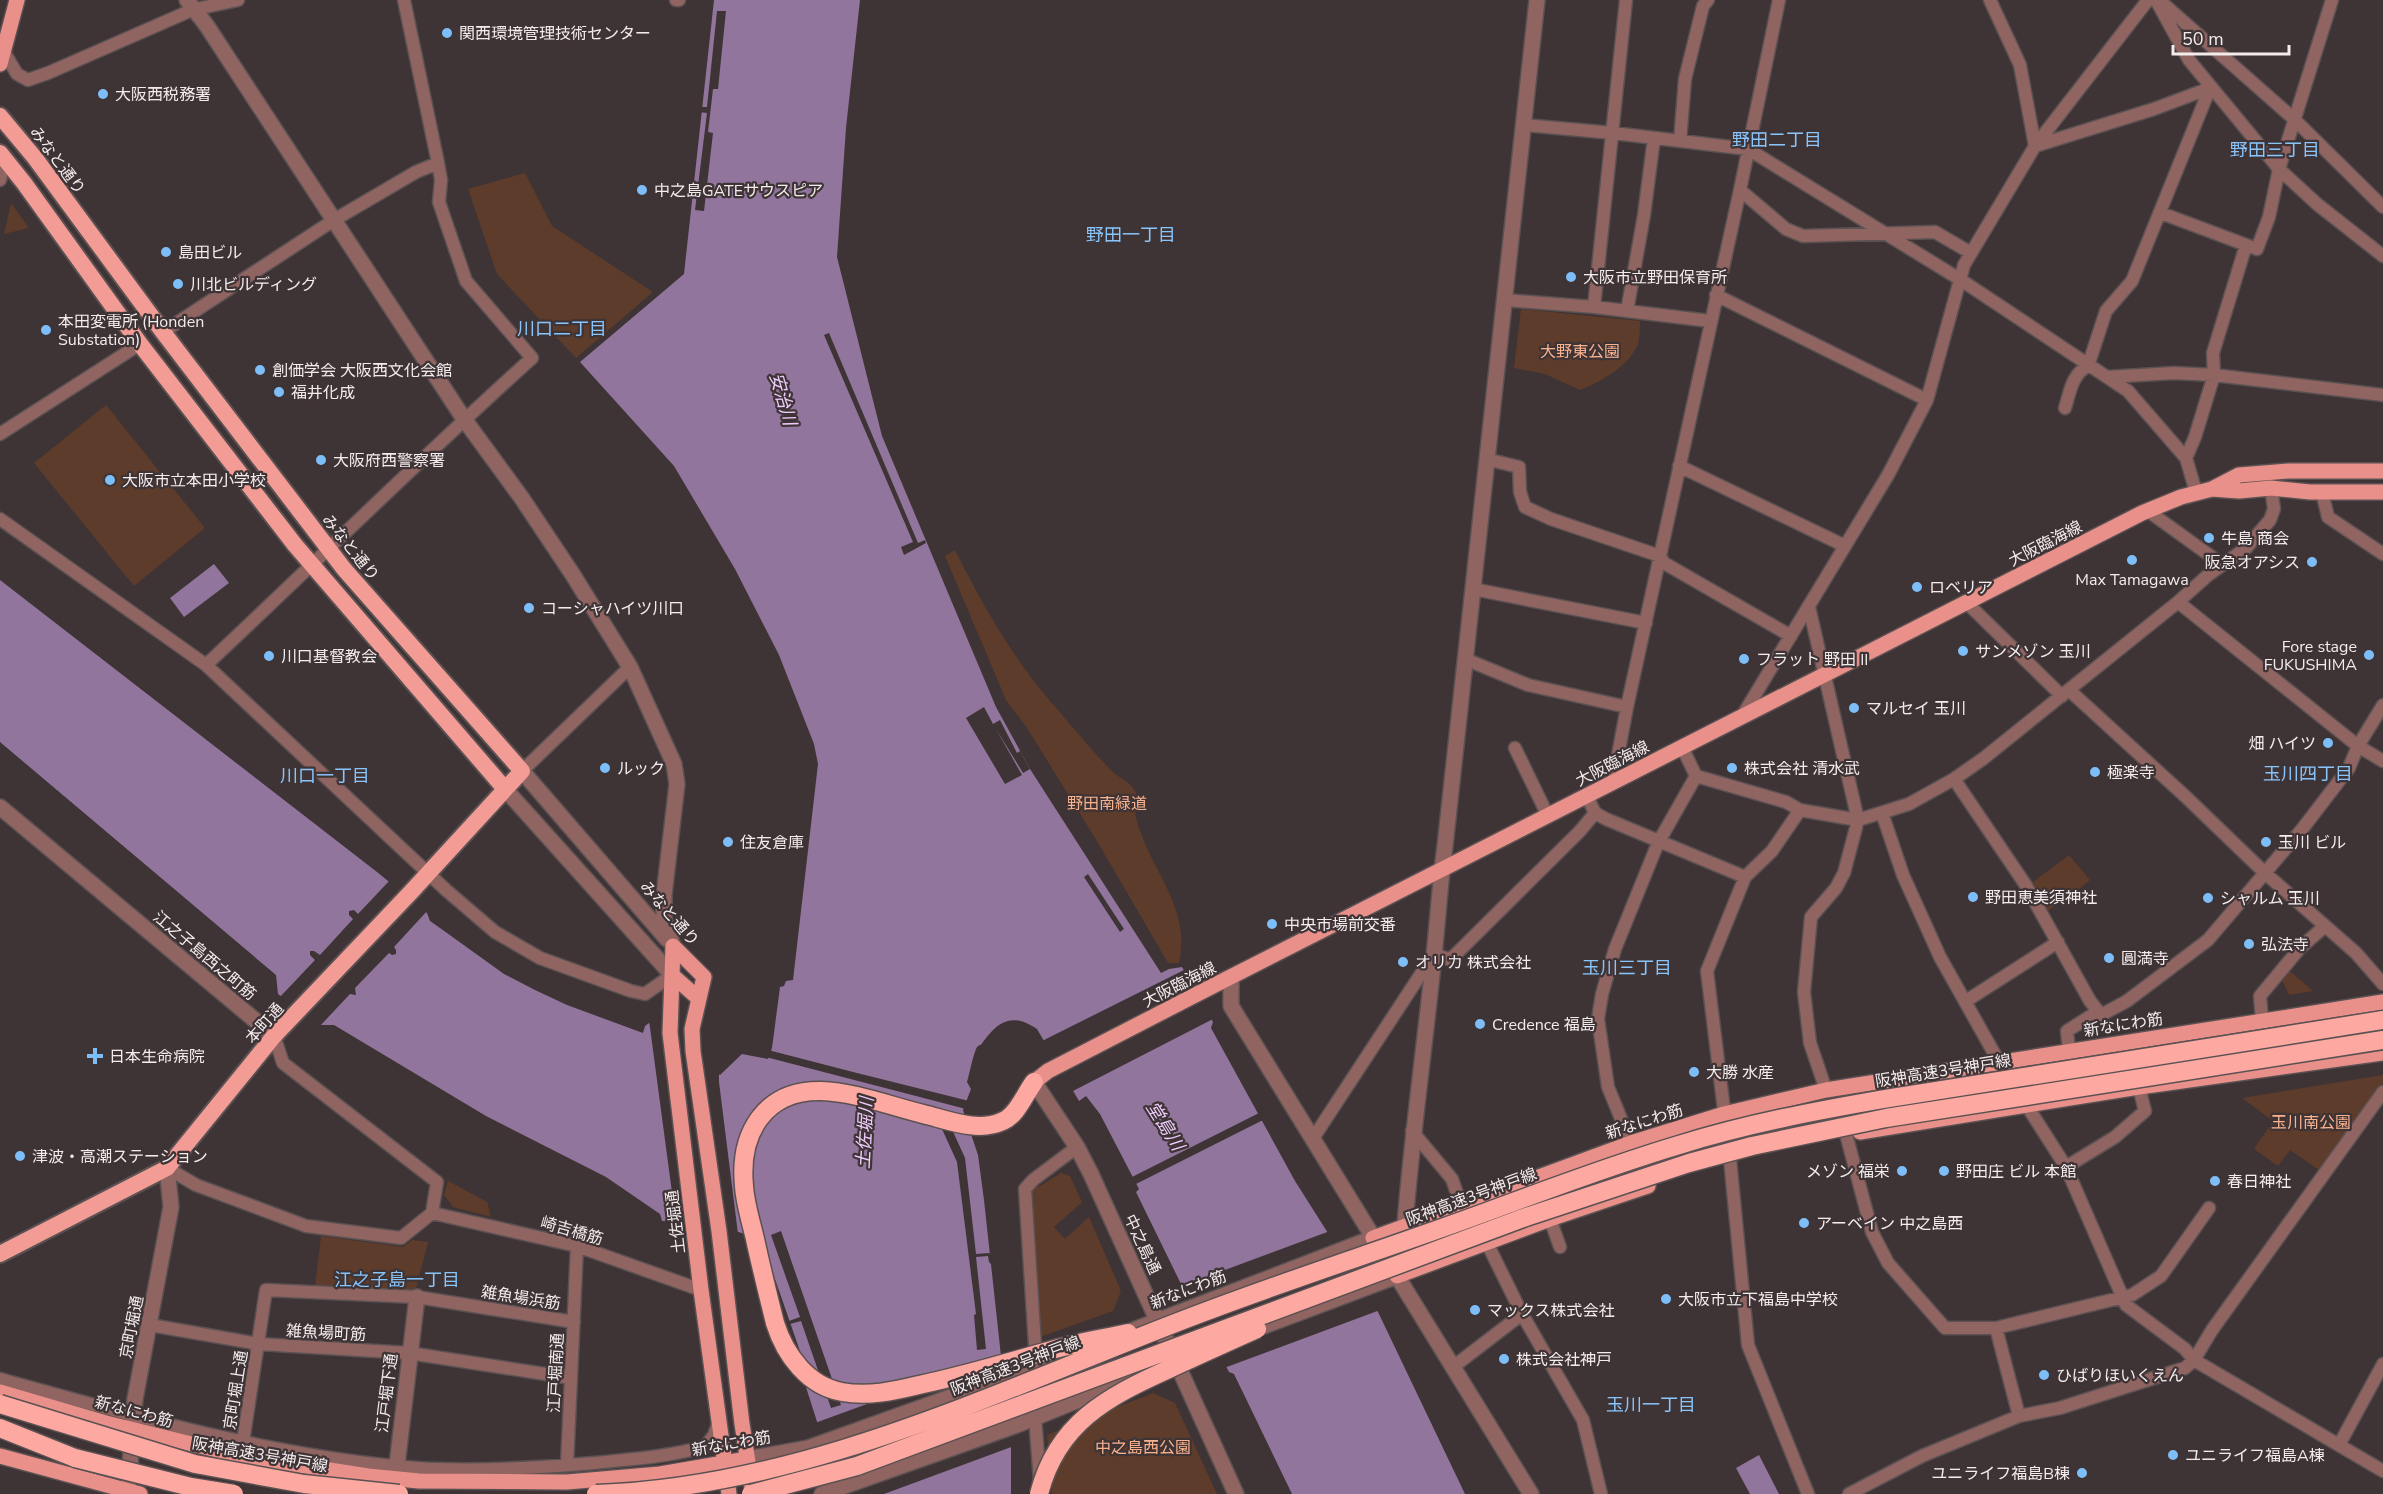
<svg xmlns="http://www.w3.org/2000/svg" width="2383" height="1494" font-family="'Nunito Sans','Noto Sans JP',sans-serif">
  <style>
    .green { fill: #5e3c2b }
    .water { fill: #91759d }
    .pier { fill: #3e3335 }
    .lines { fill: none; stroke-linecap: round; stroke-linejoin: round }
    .minor-casing { stroke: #5b5152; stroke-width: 15 }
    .tertiary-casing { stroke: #5b5152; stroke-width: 18 }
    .primary-casing { stroke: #5b5152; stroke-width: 18 }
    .trunk-casing { stroke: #5b5152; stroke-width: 20 }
    .motorway-casing { stroke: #5b5152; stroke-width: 21 }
    .minor { stroke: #906461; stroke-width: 12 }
    .tertiary { stroke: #906461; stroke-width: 15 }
    .primary { stroke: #e89089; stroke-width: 15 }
    .trunk { stroke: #f29c95; stroke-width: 16 }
    .motorway { stroke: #fda8a1; stroke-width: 18 }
    .motorway-bridge-casing { stroke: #5b5152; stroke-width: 21; stroke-linecap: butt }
    .motorway-bridge { stroke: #fda8a1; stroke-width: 18 }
    .poi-dot { fill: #7dbef9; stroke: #3e3335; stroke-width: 2 }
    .labels { text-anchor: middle; stroke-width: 4.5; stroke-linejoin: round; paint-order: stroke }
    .poi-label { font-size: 16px; fill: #f3eced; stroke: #3e3335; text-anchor: start }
    .street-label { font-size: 16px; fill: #f3eced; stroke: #3e3335 }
    .park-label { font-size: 16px; fill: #fab28e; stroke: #3e3335 }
    .neighbourhood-label { font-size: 18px; fill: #89c4fb; stroke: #3e3335 }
    .water-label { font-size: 18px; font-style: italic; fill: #efccfe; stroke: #3e3335 }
  </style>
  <rect width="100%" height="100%" fill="#3e3335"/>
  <path class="green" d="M 525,173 L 552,226 L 653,292 L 576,358 L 497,274 L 468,189 Z
    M 11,203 L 29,228 L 4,234 Z
    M 1521,309 L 1640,321 C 1640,329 1640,339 1637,346 C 1628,367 1600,382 1580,390 L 1545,374 L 1514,368 Z
    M 106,405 L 205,528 L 134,586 L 34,463 Z
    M 955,550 C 982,604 1011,655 1050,701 C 1070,723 1093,753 1114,773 C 1120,778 1128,781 1132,787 C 1141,796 1133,807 1136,817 C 1148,869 1192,905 1179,963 L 1168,963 L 1097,841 L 1027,728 L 1006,700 L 945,556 Z
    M 2069,855 L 2090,880 L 2067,899 L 2064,899 L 2046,912 L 2029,885 Z
    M 2290,971 L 2313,991 L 2289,995 L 2282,980 Z
    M 2383,1075 L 2383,1083 L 2319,1170 L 2290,1150 L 2278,1166 L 2254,1149 L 2273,1121 L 2242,1098 Z
    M 1061,1173 L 1070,1176 L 1082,1202 L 1054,1227 L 1065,1239 L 1089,1217 L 1121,1291 L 1113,1311 L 1040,1337 L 1030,1192 L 1035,1186 L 1040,1186 Z
    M 448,1181 L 487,1202 L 491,1217 L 453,1207 L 444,1195 Z
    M 321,1236 L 403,1247 L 412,1240 L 428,1242 L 415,1292 L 315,1287 Z
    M 1153,1393 L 1175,1403 L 1217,1494 L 1052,1494 L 1047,1435 Z"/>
  <path class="water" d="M 714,0 L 860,0 L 846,128 L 837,257 L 882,436 L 996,707 L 1030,769 L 1161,973 L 1169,969 L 1182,967 L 1213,1022 L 1211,1028 L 1295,1181 L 1378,1312 L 1465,1494 L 1292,1494 L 1234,1374 L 1229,1372 L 1181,1284 L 1136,1192 L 1139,1189 L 1100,1114 L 1086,1096 L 1079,1101 L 1037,1029 C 1010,1011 997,1023 983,1042 C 979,1048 979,1043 976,1049 C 972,1059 970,1072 967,1082 L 971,1089 L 963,1110 L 978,1155 L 984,1200 L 1011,1448 L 1011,1494 L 840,1494 L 805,1384 L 802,1357 L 766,1253 L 748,1235 L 674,1212 L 669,1213 L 665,1221 L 662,1221 L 660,1214 L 606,1177 L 486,1116 L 334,1025 L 320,1025 L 278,994 L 276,975 L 0,742 L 0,580 L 377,872 L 427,913 L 430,921 L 440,928 L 504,974 L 535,990 L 567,1005 L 643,1033 L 645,1026 L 649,1023 L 720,1075 L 742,1054 L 768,1059 L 772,1048 L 780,987 L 784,986 L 786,981 L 793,980 L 818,764 L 814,744 L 779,655 L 735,569 L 674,466 L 580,362 L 684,274 Z
    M 214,564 L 229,583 L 184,617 L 170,598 Z
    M 1759,1455 L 1779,1494 L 1750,1494 L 1736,1468 Z"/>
  <path class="pier" d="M 717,11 L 726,11 L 718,89 L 713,89 L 708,132 L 713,133 L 704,211 L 695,210 L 707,113 L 699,112 L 699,107 L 707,107 Z
    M 829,333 L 918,543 L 925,540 L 926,543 L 904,555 L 901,547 L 913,542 L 824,335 Z
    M 984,707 L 993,724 L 1000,720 L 1017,753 L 1020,751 L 1030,769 L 1023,773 L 996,729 L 1022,775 L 1005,784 L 966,718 Z
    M 1088,874 L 1124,929 L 1120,932 L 1084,877 Z
    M 391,879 L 428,910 L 394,947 L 396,950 L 396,954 L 392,955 L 389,953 L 355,988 L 356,995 L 350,994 L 319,1027 L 279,998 L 315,960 L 310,955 L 310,951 L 314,951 L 320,955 L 353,919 L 349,915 L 349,911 L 354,910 L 358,914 Z
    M 1186,969 L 1215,1018 L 1071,1092 L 1040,1042 Z
    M 649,1020 L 719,1071 L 719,1082 L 738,1234 L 675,1215 Z
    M 768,1050 L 857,1073 L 969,1101 L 966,1109 L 762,1056 L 766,1056 Z
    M 1261,1112 L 1265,1119 L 1134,1185 L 1130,1178 Z
    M 950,1125 L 965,1158 L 976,1254 L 989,1253 L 991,1255 L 992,1265 L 989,1262 L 988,1256 L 976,1257 L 986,1349 L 977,1350 L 974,1315 L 976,1314 L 957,1162 L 942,1129 Z
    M 781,1231 L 841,1405 L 831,1408 L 801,1321 L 790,1324 L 789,1321 L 800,1317 L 771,1235 Z
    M 1330,1231 L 1380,1310 L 1224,1368 L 1179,1287 Z
    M 1004,1354 L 1014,1446 L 884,1494 L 837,1494 L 815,1423 Z"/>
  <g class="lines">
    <g class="minor-casing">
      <path id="minor" d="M 676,0 L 679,0
        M 1990,0 L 2020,65 L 2035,146
        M 2156,0 L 2189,60 L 2279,169 L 2317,204 L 2383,256
        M 2159,0 L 2295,120 L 2383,207
        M 4,52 L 17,74 L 28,80 L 48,73 L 192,10 L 238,0
        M 1523,125 L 1613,133 L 1748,149 L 1961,280 L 2128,391 L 2186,458 L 2196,492
        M 1680,141 L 1685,79 L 1703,6 L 1708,0
        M 2035,146 L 2154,109 L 2210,88
        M 0,180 L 5,158
        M 1740,190 L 1786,229 L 1803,236 L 1935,232 L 1971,253
        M 2161,213 L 2257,249 L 2269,217 L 2279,169 L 2332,0
        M 1716,295 L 1927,400
        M 1504,300 L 1594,307 L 1710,321
        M 1594,307 L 1626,0
        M 1627,311 L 1644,215 L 1654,138
        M 163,332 L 334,220 L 416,172 L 438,163
        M 2107,377 L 2174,373 L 2214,375 L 2383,395
        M 2065,408 C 2070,392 2072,374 2088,366 L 2106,311 L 2132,281 L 2210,88
        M 0,434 L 140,344
        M 2186,458 L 2195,437 L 2214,375 L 2213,353 L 2246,245
        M 1486,459 L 1519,467 L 1520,492 L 1525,507 L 1551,519 L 1660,556 L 1664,563 L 1791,636
        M 1679,466 L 1845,546
        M 2322,492 L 2328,517 L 2383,554
        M 2148,511 L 2223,565
        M 0,519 L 206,665 L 446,890 L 495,932 L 540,958 L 631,991 L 645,994 L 672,975
        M 1473,589 L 1646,623
        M 2178,602 L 2358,746 L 2383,761
        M 1967,603 L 2062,696
        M 1809,607 L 1858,820 L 1844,873 L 1836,888 L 1811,917 L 1804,992 L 1810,1043 L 1826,1090
        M 1465,659 L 1528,685 L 1627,707
        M 206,665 C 315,563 421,458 532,358 L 466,281 L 439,202 L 441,180 L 438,163 L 404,0
        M 2069,690 L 2186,797 L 2265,873 L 2356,953 L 2383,984
        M 1741,718 L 1888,475 L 1927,400 L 1964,265 L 2035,146 L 2148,0
        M 1682,747 L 1696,776 L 1786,802 L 1800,810 L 1858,820 L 1909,804 L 1954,779 L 1984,758 L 2178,602 L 2207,576 L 2246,548 L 2270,520 L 2274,509 L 2271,488
        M 1515,748 L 1548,816
        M 522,771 L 630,667
        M 1954,779 L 2025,884 L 2090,1001 L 2101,1015 L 2127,1001 L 2208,940 L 2303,828 L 2349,768 L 2358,746 L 2383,705
        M 1613,782 L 1627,707 L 1740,190 L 1779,0
        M 1587,796 L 1595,813 L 1606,819 L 1745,877
        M 1800,810 L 1772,851 L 1745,877 L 1707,971 L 1730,1159 L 1748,1345 L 1808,1494
        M 1882,813 L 1903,875 L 1940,957 L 1999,1062 L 2066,1167 L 2126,1305 L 2185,1349 L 2194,1360 L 2383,1471
        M 1966,1001 L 2058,942
        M 2262,1020 L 2260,996 L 2300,948 L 2325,926
        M 274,1036 L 283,1063 L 437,1182 L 432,1213
        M 2069,1051 L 2067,1031 L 2097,1012
        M 1412,1131 L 1452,1179 L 1461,1205
        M 1846,1134 L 1872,1232 L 1888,1263 L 1945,1328 L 1996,1328 L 2132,1295 L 2161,1276 L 2209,1208
        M 1312,1140 L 1434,954 L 1448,959 L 1453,957 L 1580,831 L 1595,813
        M 1631,1143 L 1608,1087 L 1598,1019 L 1602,994 L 1615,949 L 1658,843 L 1696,776
        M 2066,1167 L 2115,1137 L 2145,1111 L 2139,1087
        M 167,1168 L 196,1185 L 306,1226 L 401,1238 L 432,1213
        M 432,1213 L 577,1246 L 701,1290
        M 1550,1219 L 1560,1247
        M 1487,1243 L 1522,1314 L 1583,1420 L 1601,1494
        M 150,1325 L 259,1344 L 409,1353 L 571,1378
        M 1996,1328 L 2019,1416
        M 1036,1361 L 1025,1189 L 1033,1180 L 1077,1147
        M 1453,1367 L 1522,1314
        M 0,1379 C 136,1417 275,1457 417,1468 C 475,1472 536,1468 594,1463 C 631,1459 669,1457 706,1446 L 714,1435 L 719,1422
        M 1035,1417 L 1040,1481
        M 243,1442 L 266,1290 L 417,1297 L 574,1322
        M 2339,1445 L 2383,1364
        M 567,1465 L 577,1246
        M 1849,1494 L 1922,1456 L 2019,1416 L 2060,1408 L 2185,1368 L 2194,1360 L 2212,1330 L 2383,1092"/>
    </g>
    <g class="tertiary-casing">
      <path id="tertiary" d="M 187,0 L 207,26 L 464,419 L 521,497 L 573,575 L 630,667 L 674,764 L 677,784 L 664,895 L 664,919 L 673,946
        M 522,771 L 667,939
        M 505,789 L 672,975
        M 0,807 L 274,1036
        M 1231,978 L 1231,1006 L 1531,1494
        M 1034,1082 L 1077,1147 L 1091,1174 L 1236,1494
        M 1405,1224 C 1412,1134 1425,1045 1434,955 C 1438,919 1440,882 1445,846 L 1537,0
        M 1248,1332 L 1397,1276
        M 1118,1336 L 1373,1238
        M 747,1459 L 808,1448 L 1090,1347
        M 394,1490 L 417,1297
        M 128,1491 L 135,1399 L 171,1207 L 167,1168
        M 822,1494 L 1017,1425 L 1140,1375"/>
    </g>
    <g class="primary-casing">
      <path id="primary" d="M 0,64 L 17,0
        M 2212,489 L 2239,491 L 2271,488 L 2310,492 L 2383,492
        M 673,946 L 704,977 L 692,1029 L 693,1051 L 719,1231 L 742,1424 L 753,1494
        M 673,946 L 670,1033 L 701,1290 L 729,1494
        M 672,975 L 698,998
        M 1034,1082 L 1048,1071 L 1203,991 L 2142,513 L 2181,497 L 2212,489 L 2239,475 L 2289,471 L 2383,471
        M 1860,1132 L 2139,1087 L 2383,1053
        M 1373,1238 L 1631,1143 L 1724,1114 L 1826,1090 L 2383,1002
        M 1397,1276 L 1550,1219 L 1648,1186
        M 0,1392 L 106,1423 L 241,1456 L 368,1476 L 419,1481 L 567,1482 L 660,1474 L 747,1459
        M 0,1456 L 140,1494"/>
    </g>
    <g class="trunk-casing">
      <path id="trunk" d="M 0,116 L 35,158 L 163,332 L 344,569 L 522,771 L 411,892 L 274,1036 L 167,1168 L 0,1254
        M 0,153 L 24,183 L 140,344 L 295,545 L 505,789"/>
    </g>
    <g class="motorway-casing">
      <path id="motorway" d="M 775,1323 C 768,1295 761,1267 755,1239 C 751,1222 745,1203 744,1186 C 739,1134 764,1090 821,1091 C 855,1092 890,1106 923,1114 C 948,1120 978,1133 1003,1121 C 1017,1115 1025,1094 1034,1082
        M 0,1428 L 75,1458"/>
    </g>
    <use href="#minor" class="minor"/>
    <use href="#tertiary" class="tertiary"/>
    <use href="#primary" class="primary"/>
    <use href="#trunk" class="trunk"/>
    <use href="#motorway" class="motorway"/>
    <g class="motorway-bridge-casing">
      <path id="motorway-bridge" d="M 775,1323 C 785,1355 808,1386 842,1392 C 868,1397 894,1391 919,1385 C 963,1376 1005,1363 1048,1351 C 1074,1343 1101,1339 1128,1333
        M 0,1404 L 195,1464 L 304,1484 L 399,1494
        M 75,1458 L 191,1487 L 234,1494
        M 596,1494 C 800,1487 987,1396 1173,1324 C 1262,1289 1352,1260 1442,1228 C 1521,1200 1598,1169 1679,1145 C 1746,1124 1815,1111 1884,1099 L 2383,1020
        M 751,1494 L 857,1466 L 1526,1217 L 1689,1163 L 1752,1146 L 1886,1118 L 2383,1040
        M 1039,1494 C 1057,1423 1107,1397 1169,1369 C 1199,1355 1228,1342 1257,1329"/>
    </g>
    <use href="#motorway-bridge" class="motorway-bridge"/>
  </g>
  <g class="poi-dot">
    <circle cx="447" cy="33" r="6"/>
    <circle cx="103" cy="94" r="6"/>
    <circle cx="642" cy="190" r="6"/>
    <circle cx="166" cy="252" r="6"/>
    <circle cx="1571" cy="277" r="6"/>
    <circle cx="178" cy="284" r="6"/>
    <circle cx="46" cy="330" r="6"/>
    <circle cx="260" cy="370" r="6"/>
    <circle cx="279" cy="392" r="6"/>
    <circle cx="321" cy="460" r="6"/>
    <circle cx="110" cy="480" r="6"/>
    <circle cx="2209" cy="538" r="6"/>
    <circle cx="2132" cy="560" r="6"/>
    <circle cx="2312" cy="562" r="6"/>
    <circle cx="1917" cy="587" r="6"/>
    <circle cx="529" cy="608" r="6"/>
    <circle cx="1963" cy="651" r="6"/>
    <circle cx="2369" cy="655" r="6"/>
    <circle cx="269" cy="656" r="6"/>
    <circle cx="1744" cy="659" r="6"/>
    <circle cx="1854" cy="708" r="6"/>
    <circle cx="2328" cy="743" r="6"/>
    <circle cx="605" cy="768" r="6"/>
    <circle cx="1732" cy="768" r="6"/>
    <circle cx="2095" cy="772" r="6"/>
    <circle cx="728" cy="842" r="6"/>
    <circle cx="2266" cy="842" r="6"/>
    <circle cx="1973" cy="897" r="6"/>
    <circle cx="2208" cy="898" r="6"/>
    <circle cx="1272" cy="924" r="6"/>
    <circle cx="2249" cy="944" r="6"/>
    <circle cx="2109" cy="958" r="6"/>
    <circle cx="1403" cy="962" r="6"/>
    <circle cx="1480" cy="1024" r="6"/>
    <path d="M92 1047h6v6h6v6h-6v6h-6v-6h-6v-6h6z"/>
    <circle cx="1694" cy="1072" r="6"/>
    <circle cx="20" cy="1156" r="6"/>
    <circle cx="1902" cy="1171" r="6"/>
    <circle cx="1944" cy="1171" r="6"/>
    <circle cx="2215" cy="1181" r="6"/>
    <circle cx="1804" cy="1223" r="6"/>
    <circle cx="1666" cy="1299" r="6"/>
    <circle cx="1475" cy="1310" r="6"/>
    <circle cx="1504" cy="1359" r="6"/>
    <circle cx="2044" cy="1375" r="6"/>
    <circle cx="2173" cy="1455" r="6"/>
    <circle cx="2082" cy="1473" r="6"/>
  </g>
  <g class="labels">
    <g class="poi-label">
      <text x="459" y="39">関西環境管理技術センター</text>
      <text x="115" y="100">大阪西税務署</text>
      <text x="654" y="196">中之島GATEサウスピア</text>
      <text x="178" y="258">島田ビル</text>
      <text x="1583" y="283">大阪市立野田保育所</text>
      <text x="190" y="290">川北ビルディング</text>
      <text x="58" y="327">本田変電所 (Honden<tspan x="58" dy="18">Substation)</tspan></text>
      <text x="272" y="376">創価学会 大阪西文化会館</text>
      <text x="291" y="398">福井化成</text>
      <text x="333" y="466">大阪府西警察署</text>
      <text x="122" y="486">大阪市立本田小学校</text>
      <text x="2221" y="544">牛島 商会</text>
      <text x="2300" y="568" text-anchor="end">阪急オアシス</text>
      <text x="2132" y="585" text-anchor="middle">Max Tamagawa</text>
      <text x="1929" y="593">ロベリア</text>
      <text x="541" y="614">コーシャハイツ川口</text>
      <text x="2357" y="652" text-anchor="end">Fore stage<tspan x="2357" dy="18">FUKUSHIMA</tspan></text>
      <text x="1975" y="657">サンメゾン 玉川</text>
      <text x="281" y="662">川口基督教会</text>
      <text x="1756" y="665">フラット 野田 II</text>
      <text x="1866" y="714">マルセイ 玉川</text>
      <text x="2316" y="749" text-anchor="end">畑 ハイツ</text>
      <text x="617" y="774">ルック</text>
      <text x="1744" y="774">株式会社 清水武</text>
      <text x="2107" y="778">極楽寺</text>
      <text x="740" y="848">住友倉庫</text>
      <text x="2278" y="848">玉川 ビル</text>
      <text x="1985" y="903">野田恵美須神社</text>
      <text x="2220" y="904">シャルム 玉川</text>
      <text x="1284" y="930">中央市場前交番</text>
      <text x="2261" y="950">弘法寺</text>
      <text x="2121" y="964">圓満寺</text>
      <text x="1415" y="968">オリカ 株式会社</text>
      <text x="1492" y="1030">Credence 福島</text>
      <text x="109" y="1062">日本生命病院</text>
      <text x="1706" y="1078">大勝 水産</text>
      <text x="32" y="1162">津波・高潮ステーション</text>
      <text x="1890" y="1177" text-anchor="end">メゾン 福栄</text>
      <text x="1956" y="1177">野田庄 ビル 本館</text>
      <text x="2227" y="1187">春日神社</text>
      <text x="1816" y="1229">アーベイン 中之島西</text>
      <text x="1678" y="1305">大阪市立下福島中学校</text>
      <text x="1487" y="1316">マックス株式会社</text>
      <text x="1516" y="1365">株式会社神戸</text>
      <text x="2056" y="1381">ひばりほいくえん</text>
      <text x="2185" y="1461">ユニライフ福島A棟</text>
      <text x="2070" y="1479" text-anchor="end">ユニライフ福島B棟</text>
    </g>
    <g class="street-label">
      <text transform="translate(58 160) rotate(53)" y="6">みなと通り</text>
      <text transform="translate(2045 543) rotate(-27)" y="6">大阪臨海線</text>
      <text transform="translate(351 547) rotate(51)" y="6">みなと通り</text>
      <text transform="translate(1612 763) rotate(-27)" y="6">大阪臨海線</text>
      <text transform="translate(670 913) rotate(49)" y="6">みなと通り</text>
      <text transform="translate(205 955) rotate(40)" y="6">江之子島西之町筋</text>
      <text transform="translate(1179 984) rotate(-27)" y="6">大阪臨海線</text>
      <text transform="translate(264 1023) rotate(-48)" y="6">本町通</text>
      <text transform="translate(2123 1024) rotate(-9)" y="6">新なにわ筋</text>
      <text transform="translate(1943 1070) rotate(-9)" y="6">阪神高速3号神戸線</text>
      <text transform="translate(1644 1121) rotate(-18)" y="6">新なにわ筋</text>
      <text transform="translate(1471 1196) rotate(-20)" y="6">阪神高速3号神戸線</text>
      <text transform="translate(675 1222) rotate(-97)" y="6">土佐堀通</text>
      <text transform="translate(572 1230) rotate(16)" y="6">崎吉橋筋</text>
      <text transform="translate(1143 1244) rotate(65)" y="6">中之島通</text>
      <text transform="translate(1188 1289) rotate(-21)" y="6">新なにわ筋</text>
      <text transform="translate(521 1297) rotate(9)" y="6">雑魚場浜筋</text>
      <text transform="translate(131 1327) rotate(-79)" y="6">京町堀通</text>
      <text transform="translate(326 1332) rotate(3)" y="6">雑魚場町筋</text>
      <text transform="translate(1015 1365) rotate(-21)" y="6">阪神高速3号神戸線</text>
      <text transform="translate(555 1373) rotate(-87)" y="6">江戸堀南通</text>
      <text transform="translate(235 1390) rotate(-81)" y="6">京町堀上通</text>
      <text transform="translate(386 1393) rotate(-83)" y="6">江戸堀下通</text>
      <text transform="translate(134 1411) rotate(15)" y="6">新なにわ筋</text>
      <text transform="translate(731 1443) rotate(-10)" y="6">新なにわ筋</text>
      <text transform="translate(260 1454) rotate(10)" y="6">阪神高速3号神戸線</text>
    </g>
    <g class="park-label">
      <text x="1580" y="357">大野東公園</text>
      <text x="1107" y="809">野田南緑道</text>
      <text x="2311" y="1128">玉川南公園</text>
      <text x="1143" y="1453">中之島西公園</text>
    </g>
    <g class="neighbourhood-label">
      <text x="1777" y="146">野田二丁目</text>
      <text x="2275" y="156">野田三丁目</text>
      <text x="1131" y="241">野田一丁目</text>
      <text x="562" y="335">川口二丁目</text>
      <text x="2308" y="780">玉川四丁目</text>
      <text x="325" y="782">川口一丁目</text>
      <text x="1627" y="974">玉川三丁目</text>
      <text x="397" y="1286">江之子島一丁目</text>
      <text x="1651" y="1411">玉川一丁目</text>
    </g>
    <g class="water-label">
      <text transform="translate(783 399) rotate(74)" y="6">安治川</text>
      <text transform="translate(1165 1126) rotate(58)" y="6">堂島川</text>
      <text transform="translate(865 1133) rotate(-87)" y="6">土佐堀川</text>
    </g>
  </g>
  <path d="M2173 45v9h116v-9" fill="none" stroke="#f3eced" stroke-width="3"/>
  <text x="2182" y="45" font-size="18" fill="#f3eced" stroke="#3e3335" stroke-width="4.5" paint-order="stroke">50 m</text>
</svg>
